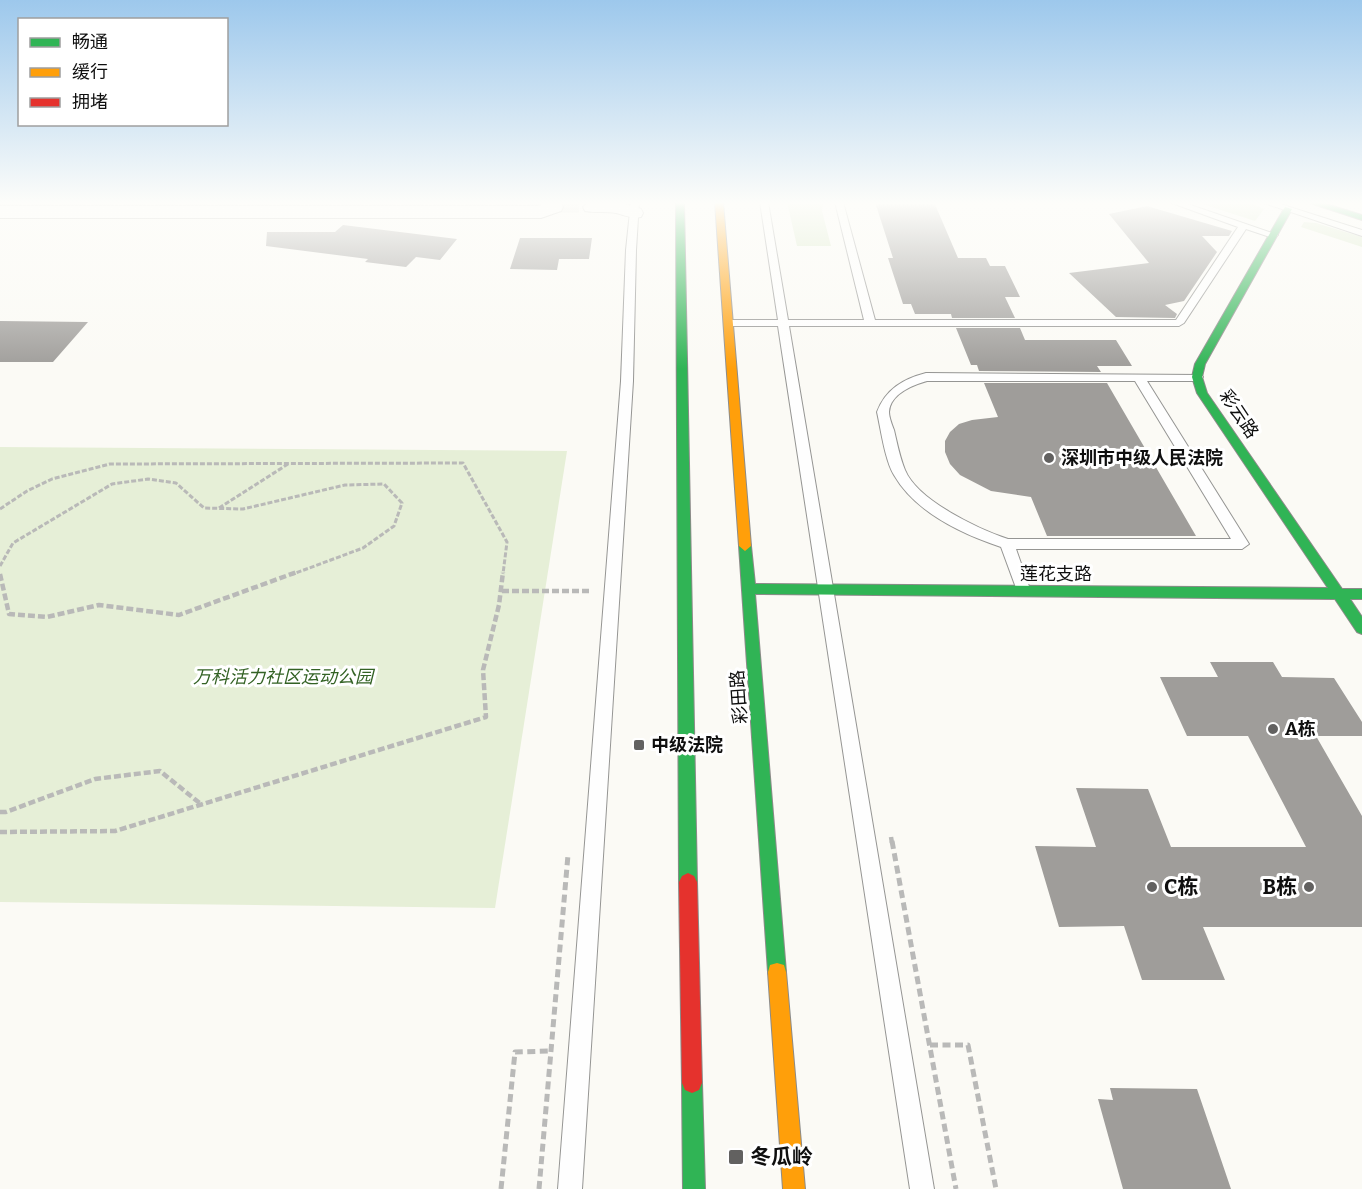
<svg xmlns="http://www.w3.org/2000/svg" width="1362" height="1189" font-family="Bitter,'Noto Sans SC',serif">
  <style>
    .green { fill: #e6efd7 }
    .forest { fill: #d7e6c5 }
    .building { fill: #9f9d9a }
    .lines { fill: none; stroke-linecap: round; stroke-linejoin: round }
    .street-tunnel { stroke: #d8d7d2; stroke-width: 21; stroke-dasharray: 21 10; stroke-linecap: butt }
    .lane-casing { stroke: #959593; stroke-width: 2 }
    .street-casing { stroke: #959593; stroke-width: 2 }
    .fast-casing { stroke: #8c8b89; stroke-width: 2 }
    .slow-casing { stroke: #8c8b89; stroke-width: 2 }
    .jam-casing { stroke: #8c8b89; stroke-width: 2 }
    .path-far2 { stroke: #b9b9b8; stroke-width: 3; stroke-dasharray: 5 2; stroke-linecap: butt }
    .path-far1 { stroke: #b9b9b8; stroke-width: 4.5; stroke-dasharray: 7 3; stroke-linecap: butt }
    .path { stroke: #b9b9b8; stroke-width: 5; stroke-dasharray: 8 4.5; stroke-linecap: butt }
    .lane { fill: #fefefe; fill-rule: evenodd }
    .street { fill: #fefefe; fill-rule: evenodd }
    .fast { fill: #30b455; fill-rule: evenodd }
    .slow { fill: #ff9f0a; fill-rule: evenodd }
    .jam { fill: #e5322d; fill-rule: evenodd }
    .poi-dot { fill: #626160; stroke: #fff; stroke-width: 2 }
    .labels { text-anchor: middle; stroke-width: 6; stroke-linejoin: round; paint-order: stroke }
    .street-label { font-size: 18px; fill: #0f0f0f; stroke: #fff }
    .poi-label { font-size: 18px; font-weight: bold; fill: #0f0f0f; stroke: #fff; text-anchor: start }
    .park-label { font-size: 18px; font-style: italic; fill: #336224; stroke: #fff }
    .near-poi-label { font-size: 21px; font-weight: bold; fill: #0f0f0f; stroke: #fff; text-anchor: start }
  </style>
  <rect width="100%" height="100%" fill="#fbfaf5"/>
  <path class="green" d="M 0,447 L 567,451 L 495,908 L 0,902 Z"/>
  <path class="forest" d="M 787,202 L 823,202 L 822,211 L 831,246 L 797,246 Z
    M 1196,202 L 1249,202 L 1264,209 L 1255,221 Z
    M 1304,222 L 1316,223 L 1362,237 L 1362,247 L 1301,227 Z"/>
  <path class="building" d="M 875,202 L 934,202 L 958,258 L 986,258 L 990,266 L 1005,266 L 1020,297 L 1005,297 L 1015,318 L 952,318 L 951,314 L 915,314 L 911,304 L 903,304 L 888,258 L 893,258 Z
    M 1147,206 L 1232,231 L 1229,236 L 1202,236 L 1217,252 L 1184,301 L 1165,305 L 1177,314 L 1175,318 L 1116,317 L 1069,273 L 1149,263 L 1109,214 Z
    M 343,225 L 457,239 L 440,260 L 416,257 L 406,267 L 365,262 L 368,259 L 266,246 L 267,232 L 335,232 Z
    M 520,238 L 592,238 L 589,259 L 559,259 L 557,270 L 510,269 Z
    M 0,321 L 88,322 L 53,362 L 0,362 Z
    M 956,328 L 1020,328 L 1025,340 L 1116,340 L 1132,366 L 1097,366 L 1101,372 L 979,371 L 977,365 L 971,365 Z
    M 984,383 L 1107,383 L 1196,536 L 1047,536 L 1031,497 L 991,491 L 960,475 L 950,464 L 945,452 L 945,441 L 950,432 L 959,424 L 972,420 L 998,417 Z
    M 1210,662 L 1273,662 L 1282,677 L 1334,678 L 1362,722 L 1362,736 L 1316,736 L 1362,816 L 1362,927 L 1203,927 L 1225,980 L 1142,980 L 1124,926 L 1059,927 L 1035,846 L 1096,847 L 1076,788 L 1148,789 L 1171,847 L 1306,847 L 1248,736 L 1187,736 L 1160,677 L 1218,677 Z
    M 1110,1088 L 1197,1089 L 1231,1189 L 1123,1189 L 1098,1099 L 1113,1100 Z"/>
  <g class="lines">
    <path class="street-tunnel" d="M 0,202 L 592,202"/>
    <g class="lane-casing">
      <path id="lane" d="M 631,202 L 639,202 L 636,250 L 633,381 L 582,1189 L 558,1189 L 621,381 L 626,250 Z
        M 760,202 L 768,202 L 788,320 L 864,320 L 835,202 L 843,202 L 875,320 L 1176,320 L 1238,227 L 1169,202 L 1182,202 L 1278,235 L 1273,238 L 1246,229 L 1184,323 L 1179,326 L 789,326 L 934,1189 L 910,1189 L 778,326 L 729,326 L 724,323 L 729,320 L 778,320 Z
        M 1261,202 L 1274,202 L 1362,230 L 1362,236 Z
        M 926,373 L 1201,375 L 1203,377 L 1197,381 L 1147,381 L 1249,544 L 1242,549 L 1016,549 L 1031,592 L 1029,596 L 1019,596 L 1001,547 C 962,534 916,513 894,475 C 885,460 881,430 877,412 C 886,389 903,379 926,373 ZM 927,381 L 1135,381 L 1231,539 L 1008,539 C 978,529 917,500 905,470 C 900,458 897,443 894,430 C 892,425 889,417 889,412 C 890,394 913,385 927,381 Z"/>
    </g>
    <g class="street-casing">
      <path id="street" d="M 540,202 L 560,202 L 563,207 L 561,211 L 541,218 L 0,218 L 0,206 L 539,206 L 542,205 Z
        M 619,202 L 641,209 L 643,213 L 641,217 C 631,219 625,215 616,213 C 606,211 596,213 585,211 L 583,207 L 589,202 Z"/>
    </g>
    <g class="fast-casing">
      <path id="fast" d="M 676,202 L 684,202 L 697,882 L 694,888 L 688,891 L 682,888 L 679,882 Z
        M 1307,202 L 1320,202 L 1362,215 L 1362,220 Z
        M 1285,207 L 1292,209 L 1205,364 L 1202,377 L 1207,393 L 1342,589 L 1362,589 L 1362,599 L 1350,599 L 1362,617 L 1362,634 L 1357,632 L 1335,599 L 755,594 L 786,972 L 784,979 L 777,981 L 770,979 L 768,972 L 739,546 L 740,543 L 750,543 L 751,546 L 755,584 L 1328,588 L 1197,393 L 1192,377 L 1195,364 Z
        M 692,1073 L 699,1076 L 702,1083 L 705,1189 L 683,1189 L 682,1083 L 685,1076 Z"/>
    </g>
    <g class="slow-casing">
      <path id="slow" d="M 715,202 L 723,202 L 751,546 L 745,551 L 739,546 Z
        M 777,963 L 784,965 L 786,972 L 805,1189 L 783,1189 L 768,972 L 770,965 Z"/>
    </g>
    <g class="jam-casing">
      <path id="jam" d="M 688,873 L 694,876 L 697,882 L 702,1083 L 699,1090 L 692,1093 L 685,1090 L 682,1083 L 679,882 L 682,876 Z"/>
    </g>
    <path class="path-far2" d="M 219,508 L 288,464
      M 0,509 L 27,491 L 52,479 L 110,464 L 463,463 L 507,542 L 503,574
      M 0,566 L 13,543 L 112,484 L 148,479 L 176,483 L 204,508 L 243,509 L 345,485 L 384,484 L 402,503 L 394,526 L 363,548 L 293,574"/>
    <path class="path-far1" d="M 0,574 L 9,614 L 47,617 L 99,605 L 179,615 L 297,572
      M 502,591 L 591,591
      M 0,812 L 6,812 L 95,779 L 160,771 L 202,805
      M 0,832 L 115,831 L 486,717 L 483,670 L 499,605 L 503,572
      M 891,837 L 892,843"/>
    <path class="path" d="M 892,841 L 956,1189
      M 930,1045 L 968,1045 L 996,1189
      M 501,1189 L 515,1052 L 551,1051
      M 539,1189 L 568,855"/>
    <use href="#lane" class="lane"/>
    <use href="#street" class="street"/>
    <use href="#fast" class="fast"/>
    <use href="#slow" class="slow"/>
    <use href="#jam" class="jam"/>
  </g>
  <linearGradient id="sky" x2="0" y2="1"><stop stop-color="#9dc8ec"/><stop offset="0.55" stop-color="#fdfdfa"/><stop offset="1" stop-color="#fdfdfa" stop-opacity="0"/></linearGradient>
  <rect width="1362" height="369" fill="url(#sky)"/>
  <g class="poi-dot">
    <circle cx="1049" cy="458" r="6"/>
    <circle cx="1273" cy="729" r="6"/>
    <rect x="633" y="739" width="12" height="12" rx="3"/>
    <circle cx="1152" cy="887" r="6"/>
    <circle cx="1309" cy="887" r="6"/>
    <rect x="728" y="1149" width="16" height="16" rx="3"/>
  </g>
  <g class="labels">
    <g class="street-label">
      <text transform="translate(1239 414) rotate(56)" y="6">彩云路</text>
      <text x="1056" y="580">莲花支路</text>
      <text transform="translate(739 697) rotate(-94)" y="6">彩田路</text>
    </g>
    <g class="poi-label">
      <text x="1061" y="464">深圳市中级人民法院</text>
      <text x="1285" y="735">A栋</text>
      <text x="651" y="751">中级法院</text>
    </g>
    <g class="park-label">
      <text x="283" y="683">万科活力社区运动公园</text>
    </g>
    <g class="near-poi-label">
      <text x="1164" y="894">C栋</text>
      <text x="1297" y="894" text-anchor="end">B栋</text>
      <text x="750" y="1164">冬瓜岭</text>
    </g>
  </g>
  <rect x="18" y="18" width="210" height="108" fill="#ffffff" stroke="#9f9f9f" stroke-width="1.5"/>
  <rect x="30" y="38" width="30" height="9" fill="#30b455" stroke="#9f9f9f" stroke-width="1.5"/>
  <text x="72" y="48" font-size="18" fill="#0f0f0f">畅通</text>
  <rect x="30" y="68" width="30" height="9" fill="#ff9f0a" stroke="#9f9f9f" stroke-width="1.5"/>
  <text x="72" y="78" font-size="18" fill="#0f0f0f">缓行</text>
  <rect x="30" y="98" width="30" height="9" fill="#e5322d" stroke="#9f9f9f" stroke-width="1.5"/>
  <text x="72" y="108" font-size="18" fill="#0f0f0f">拥堵</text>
</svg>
